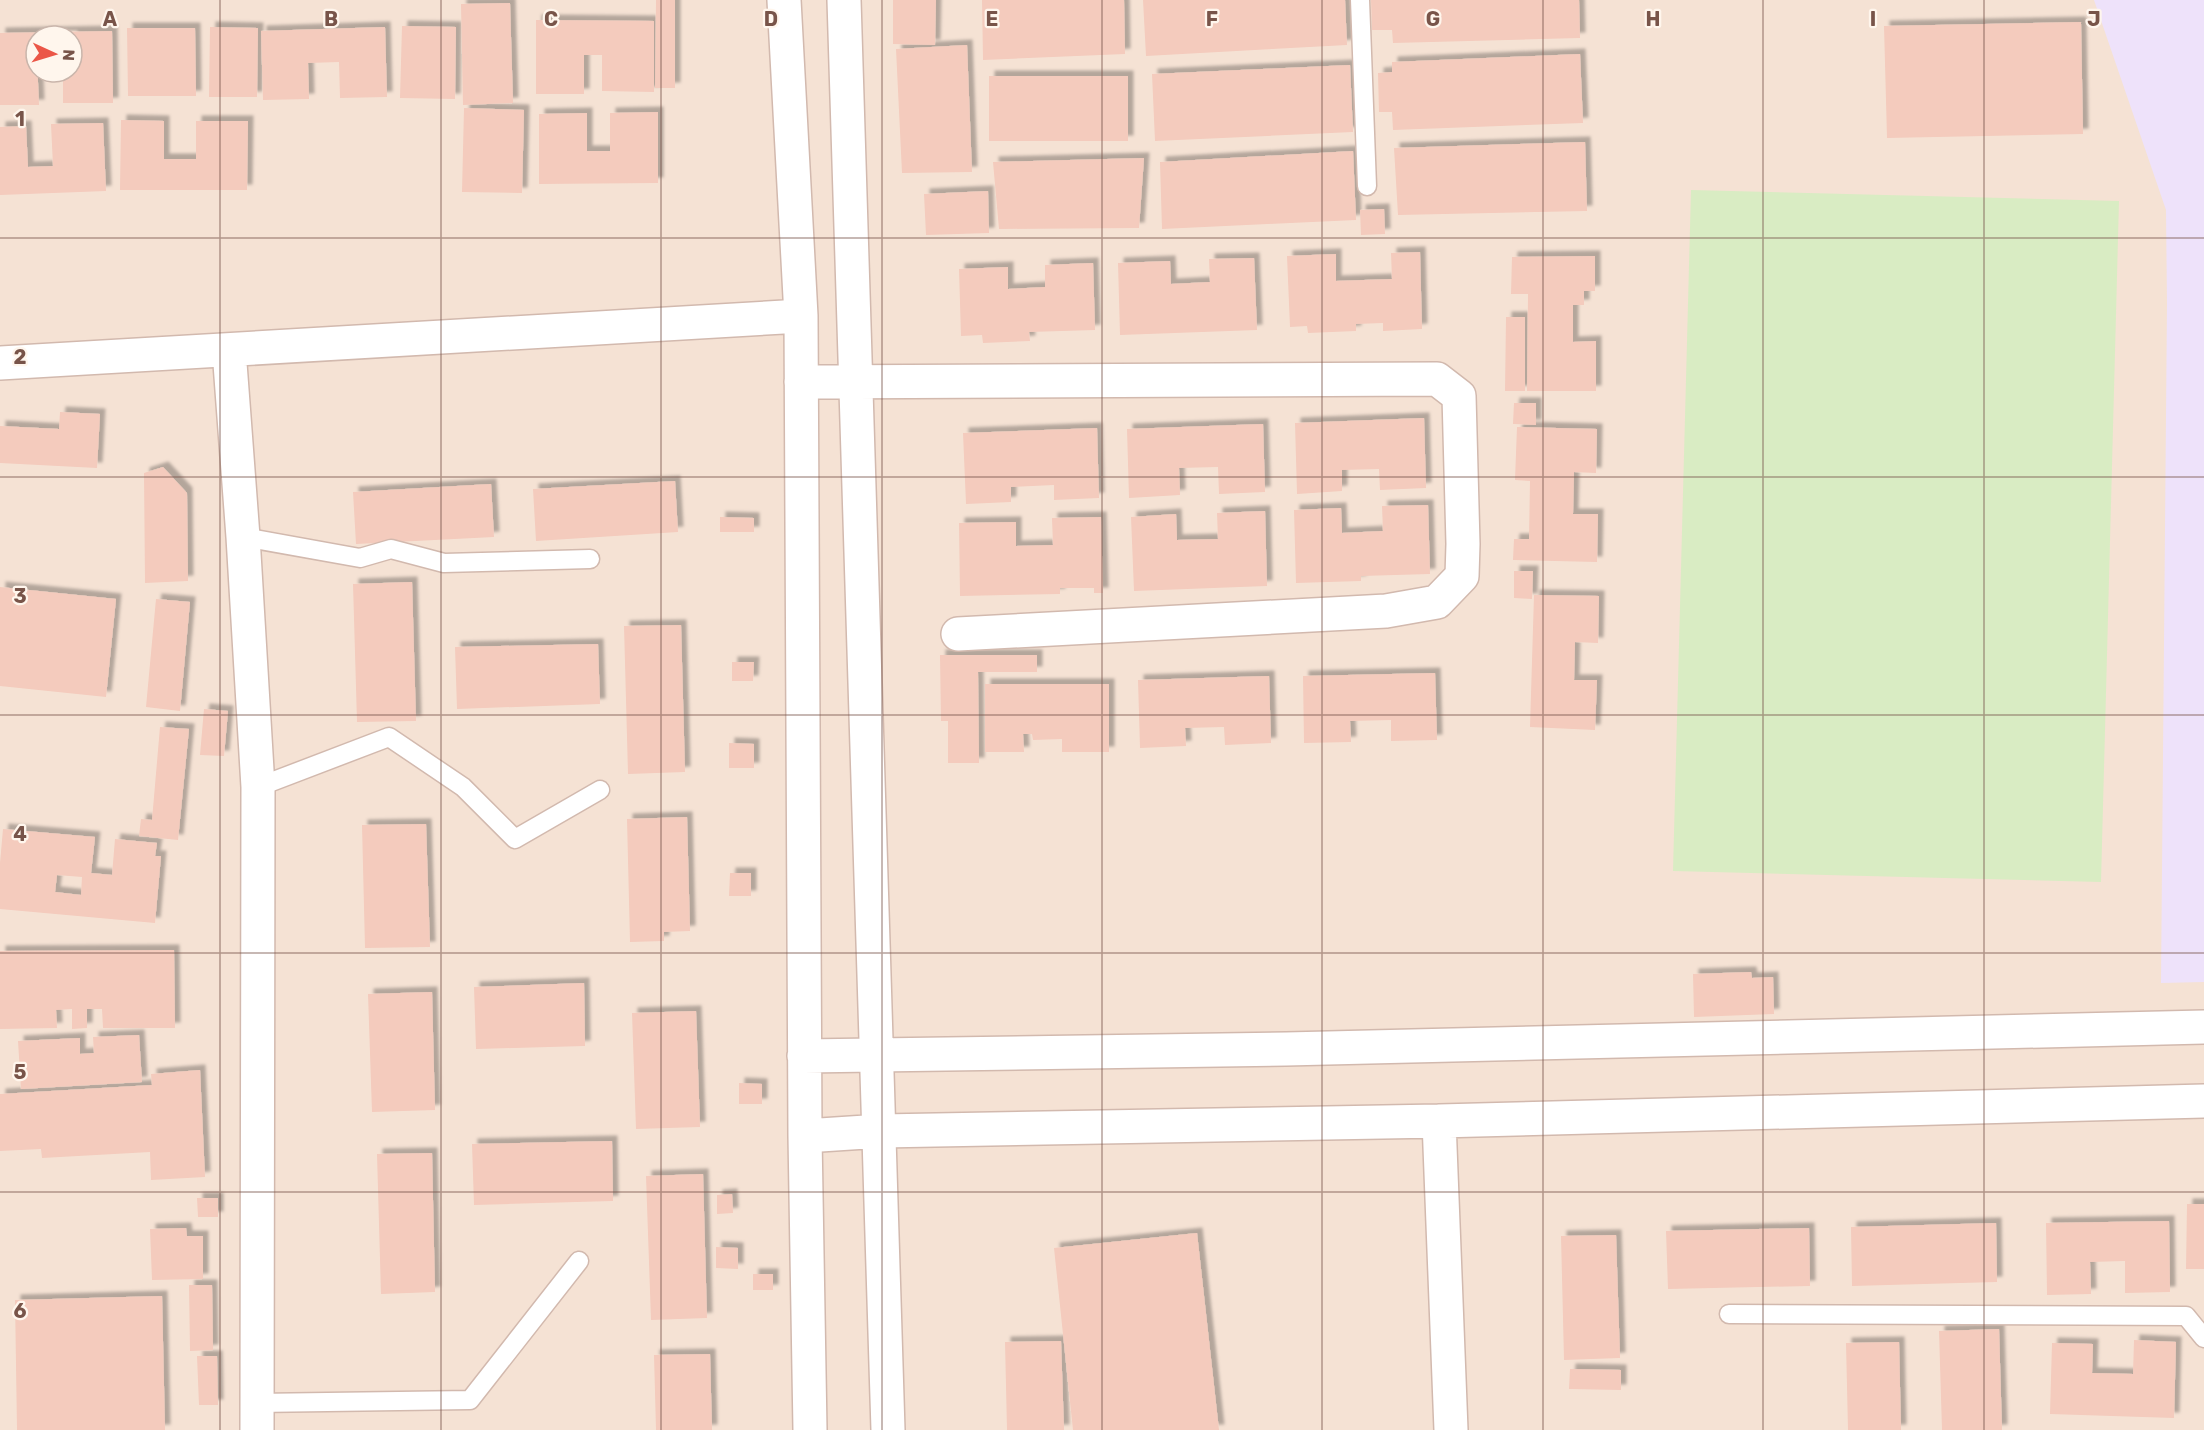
<svg xmlns="http://www.w3.org/2000/svg" width="2204" height="1430" font-family="Rubik,sans-serif">
  <style>
    .residential { fill: #f5e2d4; fill-rule: evenodd }
    .education { fill: #eee2fa }
    .green { fill: #d9ecc3 }
    .building { fill: #f4cbbd; fill-rule: evenodd; filter: url(#shadow) }
    .lines { fill: none; stroke-linecap: round; stroke-linejoin: round }
    .service-casing { stroke: #d2b9ae; stroke-width: 21 }
    .minor-casing { stroke: #d2b9ae; stroke-width: 36 }
    .service { stroke: #fff; stroke-width: 18 }
    .minor { stroke: #fff; stroke-width: 33 }
    .grid { fill: none; stroke: #785449; stroke-width: 1.5; stroke-opacity: 0.55 }
    .grid-label { font-size: 20px; text-anchor: middle; font-weight: bold; fill: #785449; stroke: #fff6ed; stroke-width: 4.5; stroke-linejoin: round; paint-order: stroke }
  </style>
  <defs>
    <filter id="shadow"><feDropShadow dx="5.5" dy="-5.5" stdDeviation="1.5" flood-color="#0004"/></filter>
  </defs>
  <rect width="100%" height="100%" fill="#fdf1e6"/>
  <path class="residential" d="M 0,0 L 2204,0 L 2204,1430 L 0,1430 ZM 36,36 L 72,36 L 72,72 L 36,72 Z"/>
  <path class="education" d="M 2094,0 L 2204,0 L 2204,982 L 2161,983 L 2167,303 L 2166,210 Z"/>
  <path class="green" d="M 1691,190 L 2119,201 L 2101,882 L 1673,871 Z"/>
  <path class="building" d="M 656,0 L 675,0 L 675,88 L 655,88 Z
    M 893,0 L 936,0 L 935,45 L 893,44 Z
    M 982,0 L 1124,0 L 1125,54 L 983,60 Z
    M 1143,0 L 1345,0 L 1347,45 L 1146,56 Z
    M 1371,0 L 1579,0 L 1580,38 L 1393,43 L 1392,30 L 1372,30 Z
    M 510,3 L 513,103 L 463,105 L 461,4 Z
    M 536,20 L 654,21 L 654,92 L 602,91 L 602,55 L 584,55 L 584,94 L 536,94 Z
    M 2081,22 L 2083,134 L 1887,138 L 1884,26 Z
    M 402,26 L 456,27 L 455,99 L 400,98 Z
    M 210,27 L 258,28 L 257,97 L 209,97 Z
    M 385,27 L 387,97 L 340,98 L 339,62 L 308,63 L 309,99 L 263,100 L 261,31 Z
    M 127,28 L 195,28 L 196,96 L 128,96 Z
    M 112,31 L 113,103 L 63,103 L 63,72 L 72,72 L 72,36 L 36,36 L 39,105 L 0,105 L 0,33 Z
    M 967,45 L 972,172 L 902,173 L 896,49 Z
    M 1580,54 L 1583,123 L 1393,130 L 1392,112 L 1379,112 L 1378,73 L 1392,72 L 1392,62 Z
    M 1350,65 L 1353,132 L 1155,141 L 1152,74 Z
    M 989,76 L 1128,76 L 1128,141 L 989,141 Z
    M 464,108 L 524,110 L 522,193 L 462,192 Z
    M 658,112 L 658,183 L 539,184 L 539,114 L 587,113 L 587,151 L 610,151 L 610,113 Z
    M 121,120 L 164,121 L 164,159 L 196,159 L 196,121 L 248,121 L 247,190 L 120,190 Z
    M 103,123 L 106,191 L 0,195 L 0,127 L 26,126 L 28,167 L 53,166 L 51,124 Z
    M 1585,142 L 1587,211 L 1398,215 L 1394,148 Z
    M 1353,151 L 1356,220 L 1162,229 L 1160,162 Z
    M 1144,158 L 1139,228 L 999,229 L 993,162 Z
    M 988,191 L 989,233 L 926,235 L 924,194 Z
    M 1384,209 L 1385,234 L 1361,235 L 1360,210 Z
    M 1420,252 L 1422,329 L 1383,331 L 1383,323 L 1356,324 L 1356,331 L 1308,333 L 1307,326 L 1290,327 L 1287,256 L 1336,254 L 1336,281 L 1392,279 L 1391,253 Z
    M 1595,256 L 1595,291 L 1584,291 L 1584,305 L 1573,305 L 1573,342 L 1596,341 L 1596,391 L 1527,391 L 1528,294 L 1511,294 L 1512,257 Z
    M 1254,258 L 1257,330 L 1120,335 L 1118,263 L 1170,261 L 1171,284 L 1210,282 L 1209,259 Z
    M 1093,263 L 1095,330 L 1029,332 L 1030,341 L 983,343 L 982,335 L 961,336 L 959,269 L 1008,267 L 1008,289 L 1045,287 L 1045,265 Z
    M 1506,317 L 1525,317 L 1525,391 L 1505,391 Z
    M 1514,403 L 1536,403 L 1536,425 L 1513,424 Z
    M 60,412 L 100,414 L 97,468 L 0,463 L 0,426 L 59,429 Z
    M 1424,418 L 1426,488 L 1380,490 L 1379,469 L 1342,470 L 1342,491 L 1297,494 L 1295,423 Z
    M 1263,424 L 1265,492 L 1219,494 L 1218,467 L 1179,468 L 1180,495 L 1129,498 L 1127,429 Z
    M 1517,427 L 1597,429 L 1596,473 L 1574,472 L 1573,514 L 1598,514 L 1597,562 L 1513,560 L 1514,539 L 1529,539 L 1530,481 L 1515,480 Z
    M 1097,428 L 1099,498 L 1054,500 L 1054,485 L 1011,487 L 1011,502 L 966,504 L 963,433 Z
    M 163,467 L 187,493 L 188,581 L 145,583 L 144,473 Z
    M 675,481 L 678,532 L 536,541 L 533,489 Z
    M 491,484 L 494,537 L 356,544 L 353,492 Z
    M 1428,505 L 1430,574 L 1361,576 L 1361,581 L 1296,583 L 1294,510 L 1341,508 L 1342,533 L 1383,531 L 1382,506 Z
    M 1265,511 L 1267,586 L 1134,591 L 1131,517 L 1176,514 L 1177,540 L 1218,539 L 1217,513 Z
    M 720,517 L 754,518 L 754,532 L 720,532 Z
    M 1101,517 L 1103,593 L 1094,593 L 1094,588 L 1060,588 L 1060,594 L 960,596 L 959,523 L 1016,522 L 1016,546 L 1053,545 L 1052,518 Z
    M 1514,571 L 1533,571 L 1532,599 L 1514,598 Z
    M 412,582 L 416,721 L 357,722 L 353,584 Z
    M 0,587 L 116,599 L 106,697 L 0,686 Z
    M 1534,595 L 1599,596 L 1598,643 L 1575,642 L 1574,680 L 1597,680 L 1595,730 L 1530,727 Z
    M 156,599 L 190,602 L 180,711 L 146,707 Z
    M 681,625 L 685,772 L 628,774 L 624,626 Z
    M 598,644 L 600,704 L 457,709 L 455,647 Z
    M 940,655 L 1037,655 L 1037,672 L 978,672 L 979,763 L 948,763 L 948,721 L 941,721 Z
    M 732,662 L 754,662 L 753,681 L 732,681 Z
    M 1435,673 L 1437,740 L 1391,741 L 1391,720 L 1350,721 L 1351,742 L 1304,743 L 1303,676 Z
    M 1269,676 L 1271,743 L 1225,745 L 1224,727 L 1185,728 L 1186,746 L 1140,748 L 1138,680 Z
    M 985,684 L 1109,684 L 1109,752 L 1062,752 L 1062,739 L 1033,740 L 1032,734 L 1023,734 L 1024,752 L 985,752 Z
    M 204,709 L 228,711 L 224,756 L 200,755 Z
    M 160,727 L 189,729 L 178,840 L 139,836 L 141,819 L 152,820 Z
    M 729,743 L 754,744 L 754,768 L 729,768 Z
    M 687,817 L 690,931 L 664,932 L 664,941 L 630,942 L 627,819 Z
    M 426,824 L 430,947 L 365,948 L 362,825 Z
    M 3,829 L 95,837 L 91,873 L 112,875 L 115,839 L 157,843 L 155,856 L 161,856 L 155,923 L 0,909 L 0,863 ZM 57,875 L 82,877 L 81,895 L 55,892 Z
    M 730,873 L 751,873 L 751,896 L 729,896 Z
    M 174,950 L 175,1028 L 103,1028 L 102,1009 L 87,1009 L 87,1028 L 72,1029 L 72,1009 L 56,1010 L 57,1028 L 0,1029 L 0,951 Z
    M 1751,972 L 1752,978 L 1773,977 L 1774,1014 L 1694,1017 L 1693,974 Z
    M 584,983 L 585,1046 L 476,1049 L 474,987 Z
    M 432,992 L 435,1110 L 372,1112 L 368,994 Z
    M 696,1011 L 700,1127 L 636,1129 L 632,1013 Z
    M 139,1035 L 142,1082 L 21,1089 L 18,1041 L 80,1038 L 80,1054 L 94,1053 L 93,1037 Z
    M 200,1070 L 205,1177 L 151,1180 L 150,1152 L 42,1158 L 41,1149 L 0,1151 L 0,1094 L 152,1085 L 151,1074 Z
    M 739,1083 L 762,1084 L 762,1104 L 739,1104 Z
    M 612,1141 L 613,1201 L 474,1205 L 472,1144 Z
    M 432,1153 L 435,1292 L 381,1294 L 377,1154 Z
    M 703,1174 L 707,1318 L 651,1320 L 646,1176 Z
    M 732,1194 L 733,1213 L 717,1214 L 717,1195 Z
    M 197,1198 L 218,1198 L 218,1217 L 198,1217 Z
    M 2187,1204 L 2204,1204 L 2204,1269 L 2186,1269 Z
    M 2169,1221 L 2170,1292 L 2125,1293 L 2125,1261 L 2090,1262 L 2091,1294 L 2047,1295 L 2046,1223 Z
    M 1996,1223 L 1997,1282 L 1852,1286 L 1851,1227 Z
    M 186,1228 L 187,1236 L 203,1236 L 203,1279 L 152,1280 L 150,1229 Z
    M 1809,1228 L 1810,1286 L 1668,1289 L 1666,1231 Z
    M 1197,1233 L 1219,1430 L 1073,1430 L 1054,1248 Z
    M 1616,1235 L 1620,1358 L 1564,1360 L 1561,1236 Z
    M 716,1247 L 738,1248 L 738,1269 L 716,1268 Z
    M 753,1274 L 773,1274 L 773,1290 L 753,1290 Z
    M 189,1285 L 212,1285 L 213,1350 L 190,1351 Z
    M 162,1296 L 165,1430 L 17,1430 L 15,1300 Z
    M 1999,1329 L 2002,1430 L 1942,1430 L 1939,1331 Z
    M 2134,1340 L 2176,1342 L 2174,1418 L 2050,1414 L 2052,1343 L 2093,1344 L 2092,1373 L 2133,1374 Z
    M 1061,1341 L 1064,1430 L 1007,1430 L 1005,1342 Z
    M 1899,1342 L 1901,1430 L 1848,1430 L 1846,1343 Z
    M 710,1354 L 712,1430 L 656,1430 L 654,1355 Z
    M 197,1356 L 217,1356 L 218,1405 L 199,1405 Z
    M 1570,1369 L 1621,1370 L 1621,1390 L 1569,1389 Z"/>
  <g class="lines">
    <g class="service-casing">
      <path id="service" d="M 1360,0 L 1367,186
        M 243,537 L 360,558 L 391,549 L 444,563 L 590,559
        M 258,787 L 389,737 L 463,787 L 515,839 L 600,790
        M 1729,1314 L 2186,1316 L 2204,1338
        M 256,1403 L 470,1400 L 579,1261"/>
    </g>
    <g class="minor-casing">
      <path id="minor" d="M 784,0 L 801,316 L 805,1136 L 810,1430
        M 844,0 L 888,1430
        M 229,350 L 243,537 L 258,787 L 257,1430
        M 0,363 L 801,316
        M 801,382 L 1437,379 L 1459,396 L 1463,544 L 1462,576 L 1437,602 L 1386,611 L 958,634
        M 804,1056 L 1286,1049 L 2204,1027
        M 1439,1121 L 1451,1430
        M 805,1136 L 881,1131 L 1439,1121 L 2204,1101"/>
    </g>
    <use href="#service" class="service"/>
    <use href="#minor" class="minor"/>
  </g>
  <path class="grid" d="M 220,0 L 220,1430M 441,0 L 441,1430M 661,0 L 661,1430M 882,0 L 882,1430M 1102,0 L 1102,1430M 1322,0 L 1322,1430M 1543,0 L 1543,1430M 1763,0 L 1763,1430M 1984,0 L 1984,1430M 0,238 L 2204,238M 0,477 L 2204,477M 0,715 L 2204,715M 0,953 L 2204,953M 0,1192 L 2204,1192"/>
  <g class="grid-label">
    <text x="110" y="26">A</text>
    <text x="331" y="26">B</text>
    <text x="551" y="26">C</text>
    <text x="771" y="26">D</text>
    <text x="992" y="26">E</text>
    <text x="1212" y="26">F</text>
    <text x="1433" y="26">G</text>
    <text x="1653" y="26">H</text>
    <text x="1873" y="26">I</text>
    <text x="2094" y="26">J</text>
    <text x="20" y="126">1</text>
    <text x="20" y="364">2</text>
    <text x="20" y="603">3</text>
    <text x="20" y="841">4</text>
    <text x="20" y="1079">5</text>
    <text x="20" y="1318">6</text>
  </g>
  <g transform="translate(54 54) rotate(94)"><circle r="28" fill="#fff6ed" stroke="#c9b5ab" stroke-width="1.5"/>
  <path d="M0-4.5L10 22L0 15L-10 22Z" fill="#eb5647"/>
  <text y="-9" font-size="16" font-weight="bold" text-anchor="middle" fill="#785449">N</text>
  </g>
</svg>
